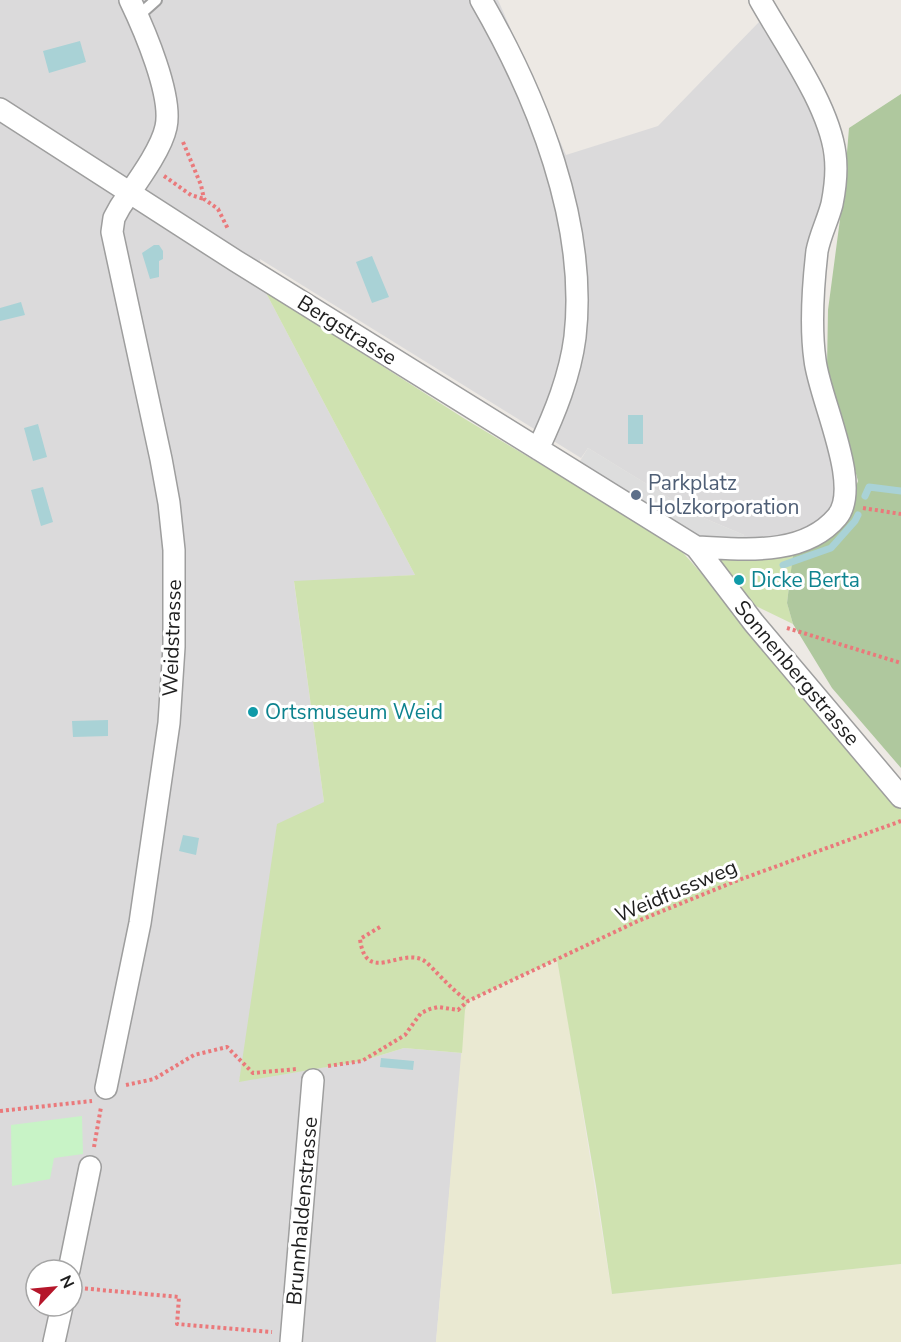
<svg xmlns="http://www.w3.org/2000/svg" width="901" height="1342" font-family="'Nunito Sans',sans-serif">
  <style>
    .residential { fill: #dbdadb; fill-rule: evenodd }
    .farmland { fill: #eae9d2 }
    .grass { fill: #cfe2b0 }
    .forest { fill: #afc89e }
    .park { fill: #c8f3c6 }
    .parking { fill: #ddd }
    .water { fill: #a9d2d6 }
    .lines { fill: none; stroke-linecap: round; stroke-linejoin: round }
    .stream { stroke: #a9d2d6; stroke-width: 7 }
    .lane-casing { stroke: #9e9e9e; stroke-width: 14 }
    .street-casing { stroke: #9e9e9e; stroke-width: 24 }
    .path { stroke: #ea797b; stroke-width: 4; stroke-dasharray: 3 3; stroke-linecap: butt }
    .lane { stroke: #fff; stroke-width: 10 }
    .street { stroke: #fff; stroke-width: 21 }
    .service-dot { fill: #5c6f8a; stroke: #fff; stroke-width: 2 }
    .culture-dot { fill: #0f9aa8; stroke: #fff; stroke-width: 2 }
    .labels { text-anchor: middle; stroke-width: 6; stroke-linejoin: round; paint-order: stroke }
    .street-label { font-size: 21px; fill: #1d1d1d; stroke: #fff }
    .service-label { font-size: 21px; fill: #4e5e75; stroke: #fff; text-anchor: start }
    .culture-label { font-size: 21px; fill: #0d838f; stroke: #fff; text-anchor: start }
  </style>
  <rect width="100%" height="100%" fill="#ede9e4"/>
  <path class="residential" d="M 0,0 L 498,0 L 566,155 L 658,126 L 759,22 L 797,79 L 816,118 L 829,188 L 817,234 L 828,432 L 837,498 L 827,513 L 814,524 L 775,537 L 740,541 L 744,535 L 699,516 L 588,448 L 581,458 L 260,259 L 265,291 L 415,575 L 294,582 L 324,802 L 239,1081 L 362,1061 L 404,1048 L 462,1053 L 436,1342 L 0,1342 ZM 36,1270 L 72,1270 L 72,1306 L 36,1306 Z"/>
  <path class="farmland" d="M 558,959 L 612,1294 L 901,1264 L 901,1342 L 436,1342 L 465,1010 L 468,1001 Z"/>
  <path class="grass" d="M 265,291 L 465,419 L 677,546 L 750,628 L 901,805 L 901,1264 L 612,1294 L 596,1186 L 557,959 L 468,1001 L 465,1010 L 462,1053 L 404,1048 L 362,1061 L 239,1082 L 277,824 L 324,802 L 294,581 L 415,575 Z
    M 793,554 L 787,603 L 793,624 L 756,606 L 717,565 L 721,560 L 765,559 Z"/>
  <path class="forest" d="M 901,94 L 901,768 L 832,688 L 793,624 L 787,603 L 793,554 L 843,521 L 858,481 L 827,367 L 828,310 L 844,189 L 849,128 Z"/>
  <path class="park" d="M 82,1116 L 83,1154 L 54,1158 L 50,1179 L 12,1186 L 11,1125 Z"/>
  <path class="parking" d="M 588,448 L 699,516 L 744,535 L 740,541 L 696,547 L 572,474 Z"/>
  <path class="water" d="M 80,41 L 86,62 L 49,73 L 43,51 Z
    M 154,245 L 159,245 L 163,251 L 163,259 L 159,261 L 159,277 L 150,279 L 142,253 Z
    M 372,256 L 389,297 L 372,303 L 356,262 Z
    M 21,302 L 25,315 L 0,321 L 0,308 Z
    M 628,415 L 643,415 L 643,444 L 628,444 Z
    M 38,424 L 47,457 L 33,461 L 24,428 Z
    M 43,487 L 53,522 L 41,526 L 31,490 Z
    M 108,720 L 108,736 L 73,737 L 72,721 Z
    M 183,835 L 199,838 L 196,855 L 179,851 Z
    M 381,1058 L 414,1061 L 413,1070 L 380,1067 Z"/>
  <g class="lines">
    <path class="stream" d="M 865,496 L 869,487 L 901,491
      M 783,565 L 831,548 L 855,521 L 858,515"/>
    <g class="lane-casing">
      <path id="lane" d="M 138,16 L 156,0"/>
    </g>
    <g class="street-casing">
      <path id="street" d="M 481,0 C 537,97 588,223 575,337 C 570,376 555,413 538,449
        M 0,109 L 236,261 L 696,547 L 754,623 L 901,797
        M 696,547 C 743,549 803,557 837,517 C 863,486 819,398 815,360 C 810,325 813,286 817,251 C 820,235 828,220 832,204 C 835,189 837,169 835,154 C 829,105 784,43 760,0
        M 106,1088 L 140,923 L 169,723 L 174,647 L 174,550 L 169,503 L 161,459 L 112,232 L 114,218 L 120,207 C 134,186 161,151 166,127 C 173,96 144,29 130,0
        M 69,1270 L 90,1167
        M 54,1342 L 62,1306
        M 291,1342 L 313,1080"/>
    </g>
    <path class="path" d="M 183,142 L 201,185 L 204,199 L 218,209 L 228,229
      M 164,176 L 191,195 L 204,199
      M 863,508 L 901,514
      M 787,628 L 901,663
      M 380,927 L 360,939 C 366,985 399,948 423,960 C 428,963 433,969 437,973 C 447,983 456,993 468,1001
      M 328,1066 L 362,1061 L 405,1035 L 421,1013 L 430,1009 L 438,1007 L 458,1010 L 468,1001 L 638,921 L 736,881 L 901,821
      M 126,1085 L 154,1079 L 194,1055 L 227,1047 L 253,1073 L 297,1069
      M 0,1111 L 92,1101
      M 94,1147 L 101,1107
      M 79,1288 L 179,1297 L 177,1324 L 272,1332"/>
    <use href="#lane" class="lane"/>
    <use href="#street" class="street"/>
  </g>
  <circle class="service-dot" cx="636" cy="495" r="6"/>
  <g class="culture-dot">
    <circle cx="739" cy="580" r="6"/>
    <circle cx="253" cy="712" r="6"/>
  </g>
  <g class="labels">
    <g class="street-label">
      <text transform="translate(347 330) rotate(32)" y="7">Bergstrasse</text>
      <text transform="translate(172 638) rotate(-88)" y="7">Weidstrasse</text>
      <text transform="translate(797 673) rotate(50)" y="7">Sonnenbergstrasse</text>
      <text transform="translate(676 891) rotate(-23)" y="7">Weidfussweg</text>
      <text transform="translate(302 1211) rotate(-85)" y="7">Brunnhaldenstrasse</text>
    </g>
    <g class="service-label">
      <text x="648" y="490">Parkplatz<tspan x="648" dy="24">Holzkorporation</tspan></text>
    </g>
    <g class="culture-label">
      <text x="751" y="587">Dicke Berta</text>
      <text x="265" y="719">Ortsmuseum Weid</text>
    </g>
  </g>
  <g transform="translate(54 1288) rotate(64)"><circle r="28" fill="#ffffff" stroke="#a5a5a5" stroke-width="1.5"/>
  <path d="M0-4.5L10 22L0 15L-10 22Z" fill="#b5162a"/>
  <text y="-9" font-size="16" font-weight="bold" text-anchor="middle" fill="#1d1d1d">N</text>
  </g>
</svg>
